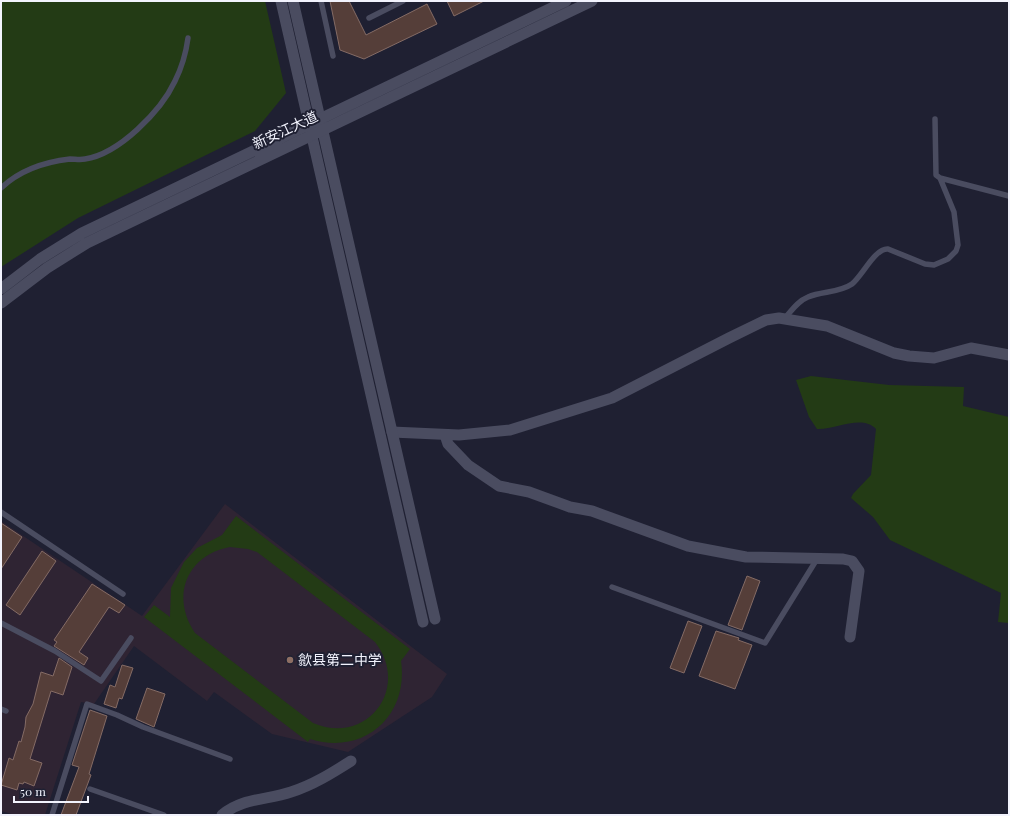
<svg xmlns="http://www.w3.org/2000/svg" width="1010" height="816" font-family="'Playfair Display','Noto Sans SC',serif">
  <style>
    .education { fill: #2f2433 }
    .green { fill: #233b15; fill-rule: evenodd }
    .building { fill: #553e39; stroke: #846b65 }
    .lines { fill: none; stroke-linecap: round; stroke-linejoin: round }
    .service { stroke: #4a4c60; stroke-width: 5.5 }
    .minor { stroke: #4a4c60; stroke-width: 11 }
    .tertiary { stroke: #4a4c60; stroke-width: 11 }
    .secondary { stroke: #4a4c60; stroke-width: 11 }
    .education-dot { fill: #8d6e63; stroke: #1f2032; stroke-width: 1.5 }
    .labels { text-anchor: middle; stroke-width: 4; stroke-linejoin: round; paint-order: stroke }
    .street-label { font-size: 14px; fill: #f2f3fd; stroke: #1f2032 }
    .poi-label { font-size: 14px; fill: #f2f3fd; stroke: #1f2032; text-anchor: start }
  </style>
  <rect width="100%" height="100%" fill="#1f2032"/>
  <path class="education" d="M 225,504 L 447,674 L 432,697 L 348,752 L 272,734 L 214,692 L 207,701 L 134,646 L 94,704 L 81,702 L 45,815 L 15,815 L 1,811 L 1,521 L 142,616 Z"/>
  <path class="green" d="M 1,1 L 265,1 L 286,93 L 255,131 L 78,218 L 1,267 Z
    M 811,376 L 889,385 L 964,387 L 963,406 L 1009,417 L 1009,623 L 998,622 L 1001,593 L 890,540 L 873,517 L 851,498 L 853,494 L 871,475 L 876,429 C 862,414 835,430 817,429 L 809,417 L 796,380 Z
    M 236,516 L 410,649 L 401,661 C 409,716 364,756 310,739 L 308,742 L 144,617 L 154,605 L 170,617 L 171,588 L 184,562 L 197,548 L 222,535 ZM 230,547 L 248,549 L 257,552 L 375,642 C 411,688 367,746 313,723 L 195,633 C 170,596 187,555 230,547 Z"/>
  <path class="building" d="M 330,1 L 349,1 L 366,35 L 427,4 L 437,24 L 364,59 L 340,50 Z
    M 447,1 L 484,1 L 454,16 Z
    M 1,523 L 22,537 L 1,569 Z
    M 42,551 L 56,561 L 20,615 L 6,605 Z
    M 747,576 L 760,581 L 742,630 L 728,625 Z
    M 92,584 L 125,605 L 119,613 L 109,607 L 79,652 L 88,658 L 84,665 L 54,646 L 57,642 L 54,640 Z
    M 688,621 L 702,626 L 684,673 L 670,668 Z
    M 716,631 L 739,638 L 738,640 L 752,645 L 735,689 L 699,676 Z
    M 59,658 L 72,667 L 63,695 L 51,691 L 30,759 L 42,763 L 34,786 L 24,782 L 23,784 L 19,783 L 17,790 L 1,785 L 9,758 L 13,760 L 19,741 L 21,742 L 25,727 L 26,717 L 33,704 L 41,672 L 53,676 Z
    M 122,665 L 133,668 L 122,699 L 119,698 L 116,708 L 104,704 L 110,685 L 115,687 Z
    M 147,688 L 165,694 L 154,727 L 136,719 Z
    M 90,710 L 107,716 L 89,774 L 91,775 L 76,815 L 61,815 L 79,767 L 72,765 Z"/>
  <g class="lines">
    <path class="service" d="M 321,1 L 333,56
      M 369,18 L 403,1
      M 935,119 L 936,175 L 940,178 L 1009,196
      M 1,188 C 20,170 44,162 70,159 C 75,159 80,160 85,159 C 119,154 161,111 175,81 C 182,67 186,53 188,38
      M 785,318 C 792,310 798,301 808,297 C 822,291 839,293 852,284 C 863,275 875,248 888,249 L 925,264 L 934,265 L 948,259 L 956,251 L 958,245 L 954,212 L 940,178
      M 1,512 L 123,594
      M 612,587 L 765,643 L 817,559
      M 1,623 L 55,651 L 101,681 L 131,638
      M 1,709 L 6,711
      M 90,789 L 164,815
      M 52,815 L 87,704 L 117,715 L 143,727 L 230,759"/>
    <path class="minor" d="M 392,432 L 459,435 L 510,430 L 612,398 L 729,338 L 766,320 L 779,318 L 827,326 L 894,353 L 909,356 L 934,358 L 971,348 L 1009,355
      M 445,435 L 448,444 L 468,465 L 499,486 L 529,492 L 570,507 L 592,511 L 688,546 L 746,557 L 843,559 L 852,561 L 859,571 L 850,637
      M 222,815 C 242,798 267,800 291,792 C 313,785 332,773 351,761"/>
    <path class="tertiary" d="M 281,1 L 423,622
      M 293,1 L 435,619"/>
    <path class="secondary" d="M 1,289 L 40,259 L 82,233 L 566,1
      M 1,303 L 47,268 L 87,243 L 592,1"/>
  </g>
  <circle class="education-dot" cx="290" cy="660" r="4"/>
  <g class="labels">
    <g class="street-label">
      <text transform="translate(285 130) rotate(-25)" y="5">新安江大道</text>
    </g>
    <g class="poi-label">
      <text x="298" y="665">歙县第二中学</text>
    </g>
  </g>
  <rect width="1010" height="816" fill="none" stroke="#f2f3fd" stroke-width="4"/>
  <path d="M14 796v6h74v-6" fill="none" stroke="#f2f3fd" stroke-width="2"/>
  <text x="20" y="796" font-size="12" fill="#f2f3fd" stroke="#1f2032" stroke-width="3" paint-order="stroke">50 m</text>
</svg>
